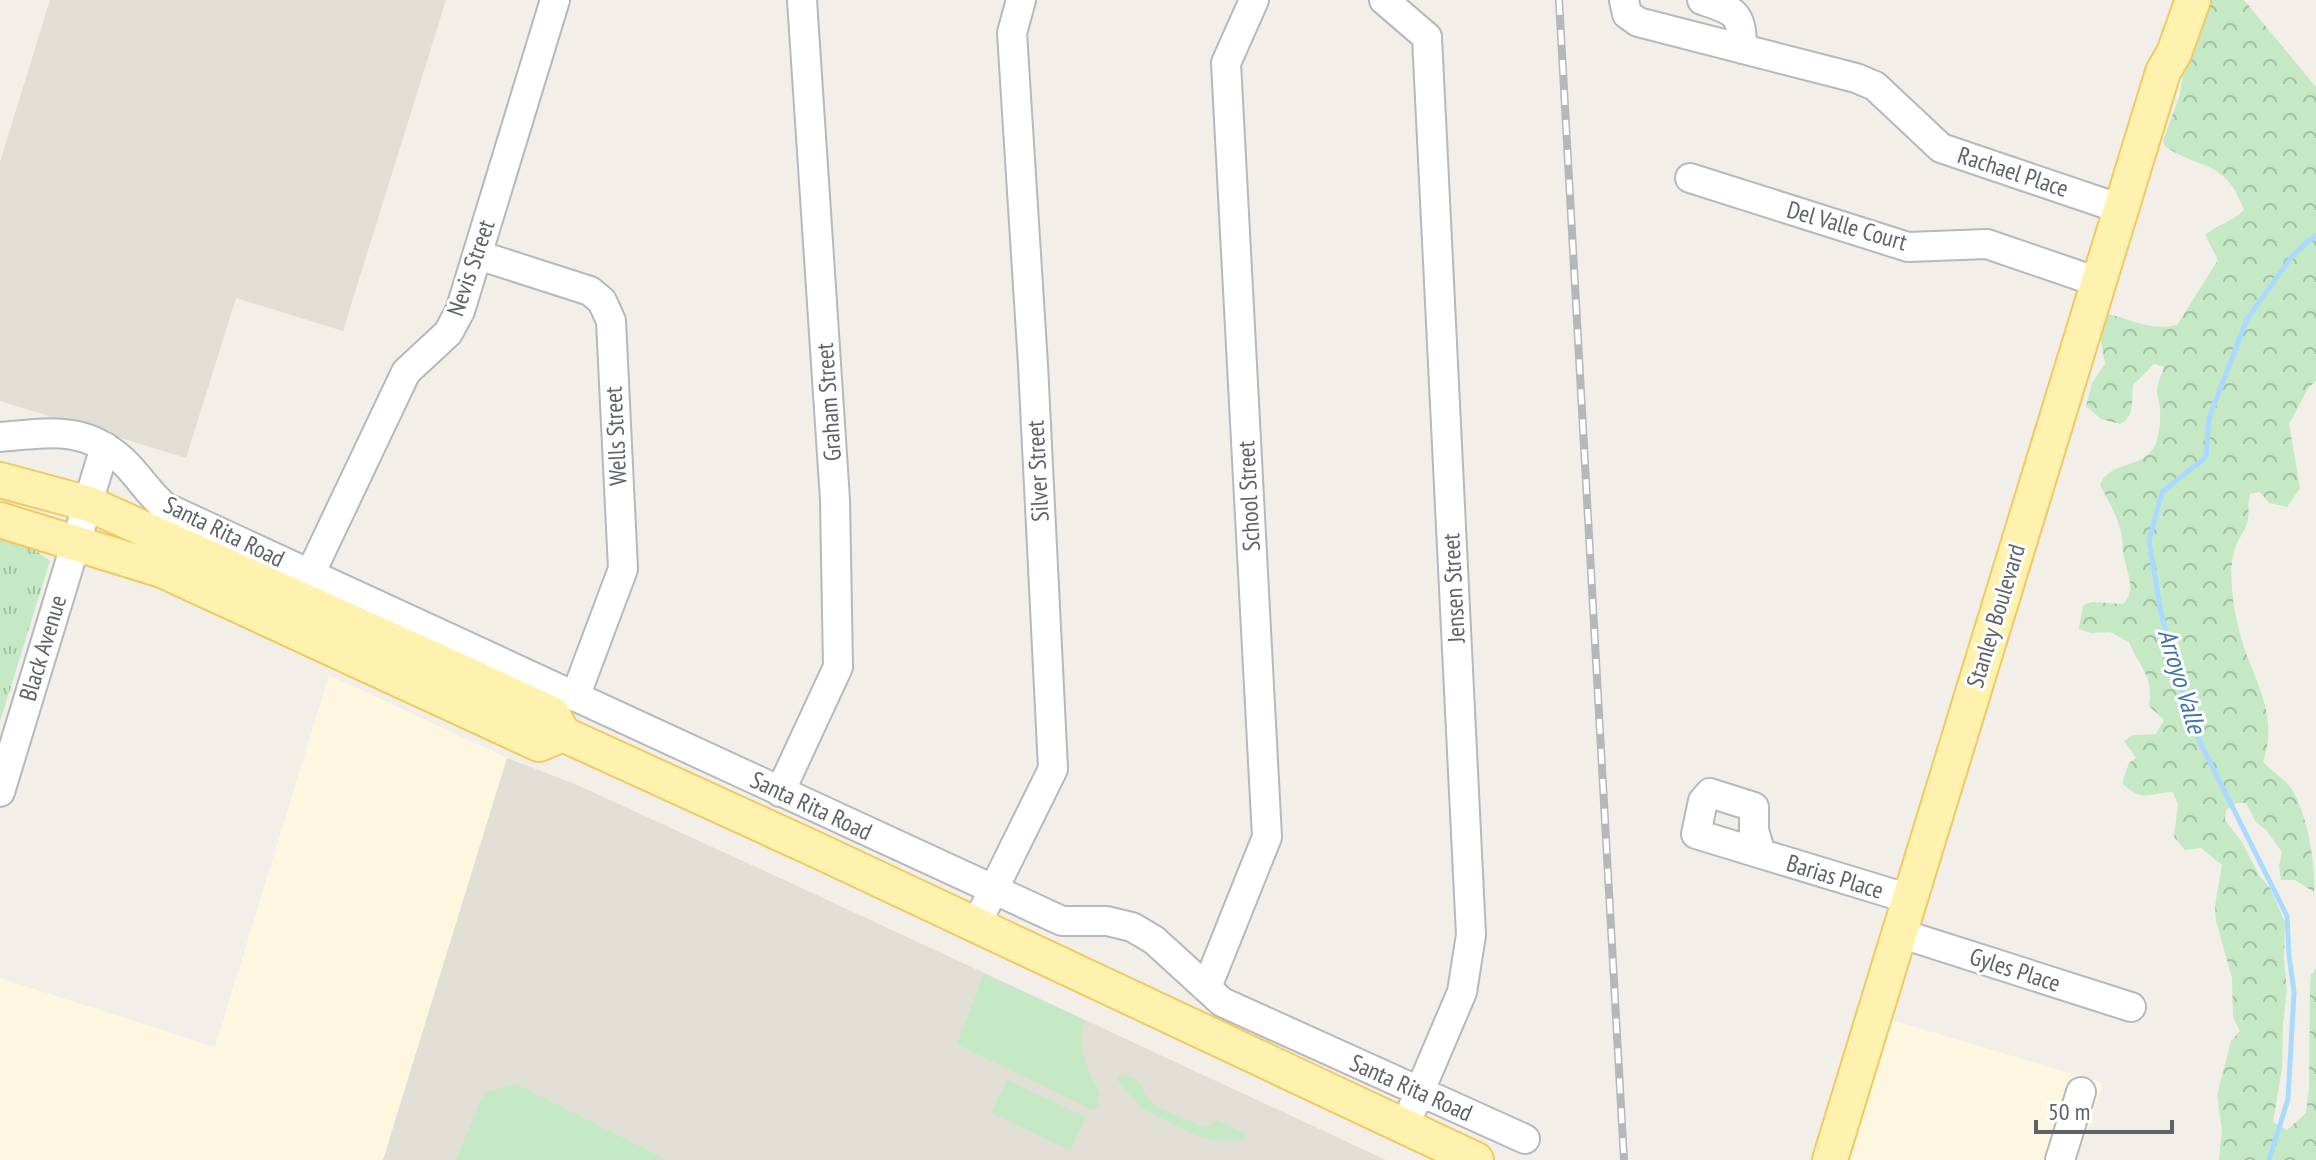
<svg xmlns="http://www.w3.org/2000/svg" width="2316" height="1160" font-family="'PT Sans Narrow',sans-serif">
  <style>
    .commercial { fill: #fef7e0 }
    .education { fill: #e1ded6 }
    .green { fill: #c5e8c5 }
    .forest { fill: url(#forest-crowns) }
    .park { fill: url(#park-tufts) }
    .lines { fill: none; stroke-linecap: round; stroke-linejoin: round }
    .stream { stroke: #aadaff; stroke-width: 5 }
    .minor-casing { stroke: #b5b8bc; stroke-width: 32 }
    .major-casing { stroke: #f2c960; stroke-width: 38 }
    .minor { stroke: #fff; stroke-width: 28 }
    .major { stroke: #fff2af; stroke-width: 34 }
    .rail-casing { stroke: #b6b7b8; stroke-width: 8 }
    .rail { stroke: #fff; stroke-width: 5; stroke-dasharray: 15; stroke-linecap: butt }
    .labels { text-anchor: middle; stroke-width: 6; stroke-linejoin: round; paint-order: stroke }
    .street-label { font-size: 24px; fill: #5f6368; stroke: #fff }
    .water-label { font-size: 26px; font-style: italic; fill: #4174aa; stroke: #fff }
  </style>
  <defs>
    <pattern id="forest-crowns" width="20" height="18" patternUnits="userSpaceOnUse" patternTransform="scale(2)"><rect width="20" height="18" fill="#c5e8c5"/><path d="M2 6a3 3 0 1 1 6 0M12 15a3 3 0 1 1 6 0" fill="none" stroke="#a3c0a4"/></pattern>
    <pattern id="park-tufts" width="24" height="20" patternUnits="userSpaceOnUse" patternTransform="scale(2)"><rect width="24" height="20" fill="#c5e8c5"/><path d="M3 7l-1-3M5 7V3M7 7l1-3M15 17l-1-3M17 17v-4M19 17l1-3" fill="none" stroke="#a3c0a4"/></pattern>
  </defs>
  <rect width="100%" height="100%" fill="#f1efe8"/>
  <path class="commercial" d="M 329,675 L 507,758 L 383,1160 L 0,1160 L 0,978 L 215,1047 Z
    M 1885,1018 L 2103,1083 L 2077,1160 L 1843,1160 Z"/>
  <path class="education" d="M 50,0 L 446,0 L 343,331 L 236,298 L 186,458 L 0,401 L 0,162 Z
    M 507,758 L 575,784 L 793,884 L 1386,1160 L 383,1160 Z"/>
  <path class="green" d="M 984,974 L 1085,1020 C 1074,1047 1089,1071 1100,1095 L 1096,1100 L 1100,1104 L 1092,1110 L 957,1044 Z
    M 1117,1075 C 1144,1075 1139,1090 1151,1102 C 1158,1109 1194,1122 1205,1128 L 1217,1120 L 1247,1135 L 1243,1140 L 1214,1140 L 1197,1136 L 1143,1109 L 1118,1081 Z
    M 1007,1080 L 1086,1117 L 1070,1150 L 991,1113 Z
    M 516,1084 L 667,1160 L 456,1160 L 484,1093 Z"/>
  <path class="forest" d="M 2209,0 L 2244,0 L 2316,87 L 2316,381 L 2308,388 L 2289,424 L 2300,488 L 2287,507 L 2269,503 L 2260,492 L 2250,494 C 2247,504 2250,515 2247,524 C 2244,532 2239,538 2236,546 C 2227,567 2233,604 2238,626 C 2249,676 2281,709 2263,762 C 2271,771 2284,778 2291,788 C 2307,813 2316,863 2314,892 L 2295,880 L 2281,880 L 2279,866 L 2282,852 L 2266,830 L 2256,822 L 2246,803 L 2237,803 L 2226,810 L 2225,820 L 2242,842 L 2259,875 L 2270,888 L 2285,922 L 2284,958 L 2287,990 L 2283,1023 L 2282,1068 L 2273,1122 L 2287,1130 L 2306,1113 L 2309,1088 L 2310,989 L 2311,975 L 2316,968 L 2316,1160 L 2219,1160 L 2222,1130 L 2217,1095 L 2231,1041 L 2240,1031 L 2233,1017 L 2232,978 L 2216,921 L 2215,906 L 2222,865 L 2201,848 L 2185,850 L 2174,837 L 2178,804 L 2173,792 C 2147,793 2142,803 2122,783 L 2129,763 L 2136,758 L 2124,741 L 2133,735 L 2156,734 L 2164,720 L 2149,706 C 2154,677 2140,668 2129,642 L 2110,632 L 2091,633 L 2079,629 L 2083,605 L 2092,602 L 2123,604 C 2137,591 2127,573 2124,557 C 2122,549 2123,540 2121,532 C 2117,515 2108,500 2100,485 C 2108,463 2136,468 2151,452 C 2159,443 2161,421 2160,409 C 2160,403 2157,397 2157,391 C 2157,383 2162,374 2164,367 L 2154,364 L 2133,385 C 2131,402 2136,415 2120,424 L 2101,419 L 2086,406 L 2092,383 L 2105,364 L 2097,319 L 2108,314 C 2134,320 2149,331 2177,325 L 2218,260 L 2205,235 C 2218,224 2232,222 2244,210 C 2224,157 2202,172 2165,146 L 2163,141 L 2180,94 L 2189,39 Z"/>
  <path class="park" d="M 0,533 L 17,536 L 50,561 L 0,722 Z"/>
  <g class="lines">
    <path class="stream" d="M 2269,1160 L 2288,1099 L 2294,992 L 2289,956 L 2287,916 L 2191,724 L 2161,613 L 2149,541 L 2162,492 L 2206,457 L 2209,418 L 2247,319 L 2293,255 L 2316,235"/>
    <g class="minor-casing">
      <path id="minor" d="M 1384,0 L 1427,37 L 1471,935 L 1462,992 L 1413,1107
        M 1624,0 L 1627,14 L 1638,22 L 1856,78 L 1875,86 L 1941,148 L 2121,209
        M 1702,0 C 1735,11 1742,12 1742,49
        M 1690,178 L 1908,247 L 1987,244 L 2098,282
        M 478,255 L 590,291 L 602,301 L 611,321 L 623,569 L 575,697
        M 0,437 C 48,433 84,425 123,461 C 139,476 148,493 165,507 L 1062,921 L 1107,921 L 1132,927 L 1154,940 L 1222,1002 L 1525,1139
        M 303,589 L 406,372 L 448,333 L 460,311 L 555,0
        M 0,792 L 105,447
        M 780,792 L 838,667 L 835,500 L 802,0
        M 1761,854 L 1754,830 L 1754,807 L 1710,793 L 1703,801 L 1696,834 L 1910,899
        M 976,925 L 1053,769 L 1033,365 L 1012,33 L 1021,0
        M 1899,933 L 2131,1007
        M 1207,987 L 1267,837 L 1226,63 L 1254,0
        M 2060,1160 L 2081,1092"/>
    </g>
    <g class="major-casing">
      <path id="major" d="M 0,480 L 89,504 L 446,665 L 552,714 L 563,734 L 821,852 L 1476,1160
        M 0,520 L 162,570 L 539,744 L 563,734
        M 1830,1160 L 2163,72 L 2174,53 L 2193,0"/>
    </g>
    <use href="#minor" class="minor"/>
    <use href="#major" class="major"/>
    <g class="rail-casing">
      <path id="rail" d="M 1559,0 L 1624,1160"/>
    </g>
    <use href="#rail" class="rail"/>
  </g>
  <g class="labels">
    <g class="street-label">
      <text transform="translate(2013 172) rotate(18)" y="8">Rachael Place</text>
      <text transform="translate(1847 226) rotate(16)" y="8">Del Valle Court</text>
      <text transform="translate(471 268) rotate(-71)" y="8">Nevis Street</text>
      <text transform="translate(829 402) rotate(-94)" y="8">Graham Street</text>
      <text transform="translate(616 436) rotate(-93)" y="8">Wells Street</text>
      <text transform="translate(1038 471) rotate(-93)" y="8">Silver Street</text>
      <text transform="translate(1249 496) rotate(-93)" y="8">School Street</text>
      <text transform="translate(224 532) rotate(26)" y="8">Santa Rita Road</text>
      <text transform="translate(1454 588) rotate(-93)" y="8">Jensen Street</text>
      <text transform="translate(1996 616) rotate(-73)" y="8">Stanley Boulevard</text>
      <text transform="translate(43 648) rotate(-73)" y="8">Black Avenue</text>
      <text transform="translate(811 806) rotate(25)" y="8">Santa Rita Road</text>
      <text transform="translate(1835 877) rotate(17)" y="8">Barias Place</text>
      <text transform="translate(2015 970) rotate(18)" y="8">Gyles Place</text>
      <text transform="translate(1411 1088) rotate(24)" y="8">Santa Rita Road</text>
    </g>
    <g class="water-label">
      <text transform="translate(2182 681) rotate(73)" y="9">Arroyo Valle</text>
    </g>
  </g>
  <path d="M2036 1120v12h136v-12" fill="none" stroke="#5f6368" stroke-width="4"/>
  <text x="2048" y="1120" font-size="24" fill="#5f6368" stroke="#ffffff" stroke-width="6" paint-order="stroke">50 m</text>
</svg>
